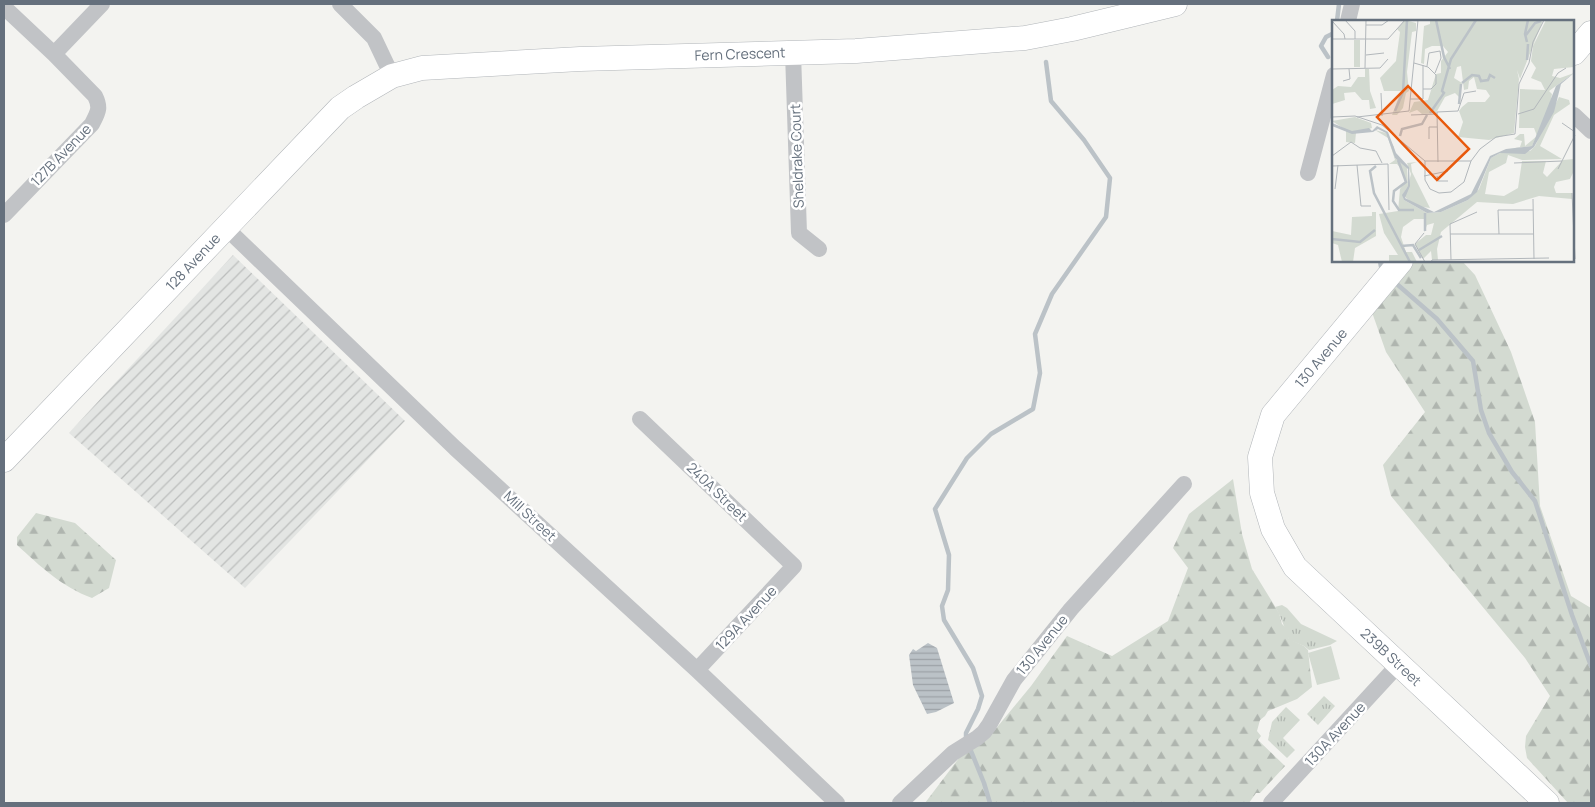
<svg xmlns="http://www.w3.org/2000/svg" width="1595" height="807" font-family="Manrope,sans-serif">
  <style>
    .industrial { fill: url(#industrial-furrows) }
    .grass { fill: url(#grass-tufts) }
    .forest { fill: url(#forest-firs) }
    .garden { fill: #d3dad1 }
    .water { fill: url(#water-rules) }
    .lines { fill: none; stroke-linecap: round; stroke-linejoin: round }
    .stream { stroke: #bbc2c7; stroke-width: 4.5 }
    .secondary-casing { stroke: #b1b5b9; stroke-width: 25 }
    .street { stroke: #c1c3c6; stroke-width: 16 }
    .secondary { stroke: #fff; stroke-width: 24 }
    .labels { text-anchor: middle; stroke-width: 5; stroke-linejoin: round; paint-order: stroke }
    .street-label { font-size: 14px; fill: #65707d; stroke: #fff }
    .inset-river { fill: none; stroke: #bbc2c7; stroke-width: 2.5 }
    .inset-road { fill: none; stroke: #b2b7bb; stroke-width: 1 }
    .view { fill: #e8590c; fill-opacity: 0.15; stroke: #e8590c; stroke-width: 2.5 }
    .inset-edge { fill: none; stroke: #65707d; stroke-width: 2.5 }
  </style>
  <defs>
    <pattern id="industrial-furrows" width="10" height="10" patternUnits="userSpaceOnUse" patternTransform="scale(1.25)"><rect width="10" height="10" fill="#e3e5e3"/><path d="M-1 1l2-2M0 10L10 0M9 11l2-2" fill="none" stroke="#bcbebd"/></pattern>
    <pattern id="grass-tufts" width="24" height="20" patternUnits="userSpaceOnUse" patternTransform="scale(1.25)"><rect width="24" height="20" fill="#d3dad1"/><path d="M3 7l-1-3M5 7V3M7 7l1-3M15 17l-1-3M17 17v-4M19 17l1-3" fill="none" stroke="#afb5af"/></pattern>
    <pattern id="forest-firs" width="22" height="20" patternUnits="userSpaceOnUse" patternTransform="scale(1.25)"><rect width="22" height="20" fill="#d3dad1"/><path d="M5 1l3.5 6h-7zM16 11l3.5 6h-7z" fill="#afb5af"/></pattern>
    <pattern id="water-rules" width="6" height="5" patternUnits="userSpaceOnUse" patternTransform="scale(1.25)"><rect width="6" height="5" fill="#bbc2c7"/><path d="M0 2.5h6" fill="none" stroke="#9ca2a7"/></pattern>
  </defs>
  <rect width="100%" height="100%" fill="#f3f3f0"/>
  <path class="industrial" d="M 233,255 L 405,421 L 245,588 L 69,433 Z"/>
  <path class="grass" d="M 1282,605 L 1287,608 L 1301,624 L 1337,641 L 1330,645 L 1309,650 L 1304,646 L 1289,640 C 1285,629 1281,616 1275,607 Z
    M 1324,696 L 1335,706 L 1318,725 L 1307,714 Z
    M 1286,707 L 1300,720 L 1283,738 L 1295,750 L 1287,758 L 1268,740 L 1272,722 Z"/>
  <path class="forest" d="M 1401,261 L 1462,261 L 1475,275 L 1511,352 L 1535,422 L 1540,506 L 1571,596 L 1591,608 L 1591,803 L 1568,803 L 1527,758 L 1525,747 L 1526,736 L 1550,696 L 1525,658 L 1391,496 L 1383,465 L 1425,412 L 1386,352 L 1368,301 Z
    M 1233,479 L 1242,534 L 1252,569 L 1279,613 L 1282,624 L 1286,628 L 1289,639 L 1304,646 L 1308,650 L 1312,687 L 1297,699 L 1268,711 L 1265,716 L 1260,720 L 1257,731 L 1261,736 L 1258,740 L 1285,766 L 1260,793 L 1256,793 L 1249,803 L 925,803 L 959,758 L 989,737 L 1031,686 L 1067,636 L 1112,656 L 1168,621 L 1188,568 L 1173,548 L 1189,514 Z
    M 36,513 L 75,523 L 116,560 L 109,588 L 92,598 C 62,587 40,566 17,545 L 17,537 Z"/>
  <path class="garden" d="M 1331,646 L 1340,679 L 1317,685 L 1308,653 Z"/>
  <path class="water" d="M 928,643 L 937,648 L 954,703 L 936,712 L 927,714 L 913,685 L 909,655 L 913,649 L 916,651 Z"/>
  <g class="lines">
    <path class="stream" d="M 1337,21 L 1339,4
      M 1328,57 L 1321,46 L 1326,37 L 1334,33
      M 1380,261 L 1381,267
      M 1398,285 L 1437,319 L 1473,361 L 1481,410 L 1489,433 L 1512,472 L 1535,501 L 1572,615 L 1591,666
      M 966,739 L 966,733 L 978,709 L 982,696 L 973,668 L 944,620 L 942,606 L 948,590 L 949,555 L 935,509 L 967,458 L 991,434 L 1033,409 L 1040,373 L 1035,334 L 1052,294 L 1106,217 L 1110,178 L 1084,140 L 1051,101 L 1046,62
      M 969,746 L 984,783 L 990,803"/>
    <g class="secondary-casing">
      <path id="secondary" d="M 1574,53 L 1591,33
        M 1401,261 L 1273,415 L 1260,457 L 1262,493 L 1273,529 L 1295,567 L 1547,803
        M 4,460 L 340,108 L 356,97 L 392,76 L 422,68 L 580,59 L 856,51 L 1025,38 L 1072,29 L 1175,4"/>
    </g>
    <path class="street" d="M 340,4 L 374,38 L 392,76
      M 4,7 L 54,54
      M 1348,21 L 1352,4
      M 793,53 L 799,233 L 819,249
      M 1574,115 L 1591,131
      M 1308,173 L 1334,75
      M 4,215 L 92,124 C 98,112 101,108 95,96 L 54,54 L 102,4
      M 225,227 L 455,448 L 697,670 L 837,803
      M 640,419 L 794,566 L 697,670
      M 900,803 L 953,753 L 977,738 L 984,732 L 989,725 L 1014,680 L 1071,609 L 1184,484
      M 1271,803 L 1399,664"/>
    <use href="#secondary" class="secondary"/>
  </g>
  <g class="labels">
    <g class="street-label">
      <text transform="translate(740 54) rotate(-2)" y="5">Fern Crescent</text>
      <text transform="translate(61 155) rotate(-46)" y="5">127B Avenue</text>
      <text transform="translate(797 156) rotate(-92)" y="5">Sheldrake Court</text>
      <text transform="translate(193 262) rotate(-47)" y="5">128 Avenue</text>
      <text transform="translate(1321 358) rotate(-50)" y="5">130 Avenue</text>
      <text transform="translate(717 492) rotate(44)" y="5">240A Street</text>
      <text transform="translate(530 516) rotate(43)" y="5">Mill Street</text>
      <text transform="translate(746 618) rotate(-47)" y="5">129A Avenue</text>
      <text transform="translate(1042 645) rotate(-51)" y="5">130 Avenue</text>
      <text transform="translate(1391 657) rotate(43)" y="5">239B Street</text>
      <text transform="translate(1335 734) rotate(-47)" y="5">130A Avenue</text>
    </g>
  </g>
  <g transform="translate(1332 20)">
    <rect width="242" height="242" fill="#f3f3f0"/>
    <path d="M 22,20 L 28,20 L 28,47 L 22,47 ZM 23,97 L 39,103 L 40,108 L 24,113 L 23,123 L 14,122 L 14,110 L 0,101 Z" fill="#d3dad1"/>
    <path d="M 73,0 L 84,3 L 84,11 L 80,12 L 75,52 L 77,71 L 74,73 L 71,88 L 65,95 L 60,95 L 69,71 L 52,71 L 48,58 L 64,41 L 68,12 L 65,9 ZM 98,0 L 211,0 L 188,59 L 185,50 L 187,59 L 182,113 L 157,120 L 126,117 L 131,102 L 127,91 L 130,87 L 136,82 L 153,82 L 158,76 L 154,70 L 145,69 L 142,57 L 137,61 L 136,69 L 132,70 L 129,46 L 125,47 L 122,58 L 130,63 L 127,77 L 123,73 L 113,77 L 104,93 L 90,94 L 85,90 L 77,93 L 82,82 L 96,80 L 104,54 L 109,53 L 109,41 L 116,32 L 111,26 L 100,26 L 93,29 L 92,44 L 89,43 L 92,6 L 98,4 ZM 214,0 L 242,0 L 242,47 L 222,49 L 220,56 L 228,58 L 242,53 L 217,71 L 220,74 L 218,85 L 200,126 L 178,129 L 188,127 L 190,121 L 182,119 L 188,114 L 192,114 L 193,126 L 205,116 L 202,108 L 187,108 L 188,69 L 213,70 L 209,62 L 199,58 L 204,48 L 199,41 L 201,26 ZM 33,49 L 37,49 L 38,71 L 44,88 L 38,89 L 37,80 L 30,80 L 23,72 L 12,73 L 13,80 L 0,84 L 0,70 L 6,66 L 19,67 L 26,57 L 33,57 ZM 227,77 L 237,80 L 238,84 L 222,95 L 208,126 L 230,139 L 190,140 L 176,135 L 174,143 L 157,152 L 153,174 L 172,176 L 186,168 L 190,141 L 214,141 L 211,153 L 215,157 L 231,140 L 242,139 L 242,151 L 238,159 L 224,162 L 222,167 L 224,173 L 240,173 L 240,179 L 207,176 L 181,184 L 145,182 L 109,212 L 105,229 L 106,240 L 100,240 L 99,231 L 91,239 L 83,224 L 94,215 L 99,215 L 102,203 L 95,205 L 92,213 L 93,199 L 82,199 L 71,207 L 69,217 L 74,232 L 80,232 L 85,242 L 57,242 L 57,235 L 66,235 L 52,213 L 47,194 L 66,191 L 68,169 L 73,162 L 70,150 L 65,144 L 57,144 L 63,140 L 56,118 L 43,110 L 54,113 L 62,127 L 63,138 L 75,147 L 76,166 L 71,174 L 72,180 L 95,193 L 109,192 L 136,180 L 147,169 L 159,138 L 168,133 L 198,131 L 203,126 ZM 85,142 L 79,144 L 80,152 L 98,188 L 84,186 L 73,177 L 79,154 L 75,143 ZM 40,192 L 44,192 L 44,216 L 23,228 L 21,242 L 10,242 L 6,225 L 0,223 L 0,211 L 19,215 L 20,197 L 40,196 Z" fill="#d3dad1"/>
    <path d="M 242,53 L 229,64 L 222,92 L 202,127 L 193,134 L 168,133 L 159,138 L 145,172 L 136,180 L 109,192 L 95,193 L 72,180 L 70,175 L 76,166 L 76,149 L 63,138 L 54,113 L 46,109 L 41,112 L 20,114 L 0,106 L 0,103 L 20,111 L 37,108 L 40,111 L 45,106 L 56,112 L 64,133 L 77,147 L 78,166 L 73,178 L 102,192 L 139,174 L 158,136 L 174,129 L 200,126 L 224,66 Z" fill="#bbc2c7"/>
    <path class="inset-river" d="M 104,0 L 112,37 L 118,49M 194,15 L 203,3 L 209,1M 195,22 L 193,14 L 196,0M 195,40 L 196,24M 130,63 L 140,55 L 147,56 L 149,61 L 156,60 L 158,55 L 163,58M 127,84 L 129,64M 63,91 L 71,72 L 75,0M 98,93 L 112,73 L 110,71 L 119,39 L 144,0M 68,116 L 70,109 L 90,104 L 95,95M 66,140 L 74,162 L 62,171 L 61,181 L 67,190 L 82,190M 44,146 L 38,151 L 42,173 L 78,242M 93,193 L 93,211M 0,219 L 28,222 L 43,210M 69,226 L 81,225 L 89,238M 87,230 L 110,216"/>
    <path class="inset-road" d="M 13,0 L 23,11 L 23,19M 0,1 L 12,14 L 13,19M 34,5 L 50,5 L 57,0M 0,19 L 56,19 L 73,0M 34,35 L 52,33M 82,43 L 96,47 L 104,55 L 104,64 L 99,69 L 91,69M 95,46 L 97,33 L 108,31 L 109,38 L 103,53M 33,48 L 34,0M 0,49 L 48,48 L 56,39M 11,61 L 18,59 L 17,49M 49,73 L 50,96M 78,79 L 91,79 L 91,45M 186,94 L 202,89 L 226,53 L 234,48M 79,95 L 105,94M 0,97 L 23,96 L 50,105 L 93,141M 25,97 L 77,91 L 86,0M 230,103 L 243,112M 97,119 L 97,107 L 105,107M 0,136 L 19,122 L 28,128 L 44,131 L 50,143M 93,141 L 93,160 L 98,169 L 107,173 L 119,172 L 132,162 L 139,141 L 148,129 L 164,117 L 183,114 L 187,64 L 197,43 L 201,22 L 212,0M 93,141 L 139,141M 106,142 L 105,92 L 126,91 L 132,73 L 144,71M 182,143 L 230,141M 25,145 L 29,186 L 39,186M 0,146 L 56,144 L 57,190M 226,149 L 243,115M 92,156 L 116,151M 105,156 L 106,161 L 116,161M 3,169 L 6,145M 240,173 L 243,239M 201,179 L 202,239M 92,213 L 83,224 L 93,242M 118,214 L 202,214M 167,214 L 166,190 L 201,190M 119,240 L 118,204 L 145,192M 99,242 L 100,240 L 217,238"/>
    <path class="view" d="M 76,66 L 137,129 L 105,160 L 45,97 Z"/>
    <rect width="242" height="242" class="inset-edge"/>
  </g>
  <rect width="1595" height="807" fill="none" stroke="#65707d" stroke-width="10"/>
</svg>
